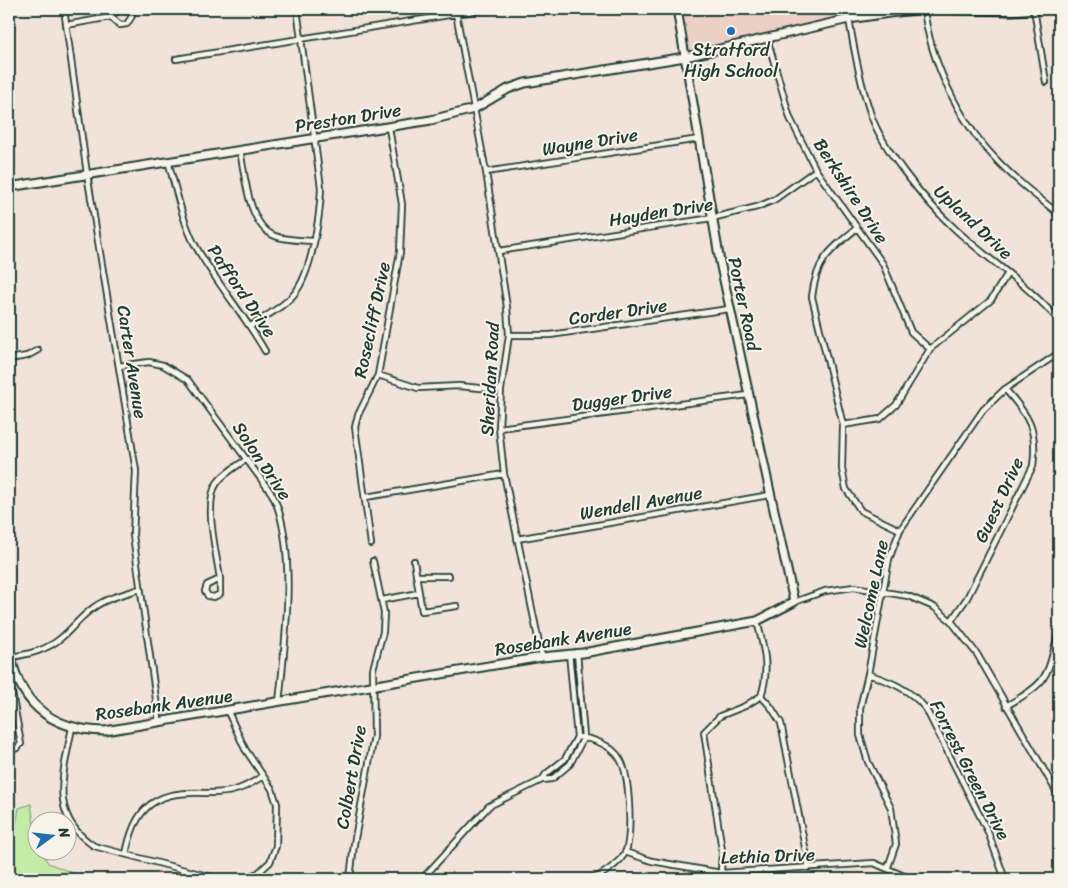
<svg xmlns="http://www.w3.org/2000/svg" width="1068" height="888" font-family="Sriracha,sans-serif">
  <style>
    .built { fill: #ecd0c6 }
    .green { fill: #c3eca8; stroke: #71946e }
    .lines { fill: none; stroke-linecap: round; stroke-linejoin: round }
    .street-casing { stroke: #1f3d34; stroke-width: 8 }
    .secondary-casing { stroke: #1f3d34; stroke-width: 11 }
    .street { stroke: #f7f3e8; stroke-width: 4.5 }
    .secondary { stroke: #f7f3e8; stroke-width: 7 }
    .poi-dot { fill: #1f6fb2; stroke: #f7f3e8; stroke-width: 2 }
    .labels { text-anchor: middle; stroke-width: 4; stroke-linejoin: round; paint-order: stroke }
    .poi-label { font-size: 18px; fill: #1f3d34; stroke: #f7f3e8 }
    .street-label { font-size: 18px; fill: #1f3d34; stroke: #f7f3e8 }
  </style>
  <rect width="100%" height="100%" fill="#f2e3d9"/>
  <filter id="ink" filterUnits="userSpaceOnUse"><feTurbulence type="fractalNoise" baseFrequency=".02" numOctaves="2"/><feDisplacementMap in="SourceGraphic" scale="10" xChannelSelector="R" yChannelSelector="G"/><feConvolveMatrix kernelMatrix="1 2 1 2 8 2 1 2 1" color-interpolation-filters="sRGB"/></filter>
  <g filter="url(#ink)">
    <path class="built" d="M 680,9 L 889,9 L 695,50 L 687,48 Z"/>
    <path class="green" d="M 31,804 L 38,850 L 41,851 L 48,863 L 88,879 L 9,879 L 9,846 L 14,836 L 19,808 Z"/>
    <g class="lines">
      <g class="street-casing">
        <path id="street" d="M 64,9 L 87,174 L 136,471 L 133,535 L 159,721
          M 924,9 C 930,59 958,119 993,156 C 1013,178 1036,196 1059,214
          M 1034,9 L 1046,82
          M 456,13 L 486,172 L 507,307 L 509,335 L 501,390 L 499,428 L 504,474 L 542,657
          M 111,17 L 120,25 L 127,24 L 132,16 L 129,9
          M 849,19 C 854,50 860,82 870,112 C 881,148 926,202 954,228 C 988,260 1029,285 1059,321
          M 66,25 L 111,17 L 118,9
          M 767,38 L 790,118 L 816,170 L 883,264 L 911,332 L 930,349
          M 176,59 L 486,9
          M 240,150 C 245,175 248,226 275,236 C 285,240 301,240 313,241
          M 168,161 C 176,189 182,220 195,245 C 216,283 244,314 265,351
          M 486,172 L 699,139
          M 857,228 C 830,250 816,260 812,297 L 843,425 L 842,469 L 846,489 L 861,511 L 900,530
          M 499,251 L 712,218 L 757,207 L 774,200 L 816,170
          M 251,326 C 265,316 284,307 295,293 C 312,271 320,217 321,188 L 297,9
          M 509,335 L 550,335 L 729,309
          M 9,359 L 27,356 L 38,350
          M 119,366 L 149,362 L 163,365 L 188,380 L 272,494 C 298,544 285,645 279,702
          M 378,375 L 418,388 L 459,386 L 501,390
          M 843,425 L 880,419 L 896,405 L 930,349 L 991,300 L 1008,273
          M 499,428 L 748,395
          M 366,497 L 504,474
          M 517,539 L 770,495
          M 371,544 L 355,427 L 358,415 L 378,375 L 400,252 L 402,204 L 389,128
          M 416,576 L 449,576
          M 220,579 L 220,594 L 214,597 L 208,596 L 205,591 L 207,585 L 220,579 C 217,555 203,503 217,483 C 224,473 237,466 247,459
          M 419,593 L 422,611 L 457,606
          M 382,600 L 419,593 L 414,561
          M 794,602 L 825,591 L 854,587 L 908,596 L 934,607 L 951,621 L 977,654 L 1059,796
          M 757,621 C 764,648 770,669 761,696 L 771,707 L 781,723 L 809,868
          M 951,621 L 967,598 L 1033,466 C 1038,430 1029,416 1005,389
          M 11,657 C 30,654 47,650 61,638 C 72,629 81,616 93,608 C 106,598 124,594 140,589
          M 868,674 C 891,682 910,689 926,709 L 988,832 L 1005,879
          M 9,689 L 12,693 L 21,744 L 17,748 L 9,750
          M 1006,706 C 1051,681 1046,677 1059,631
          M 228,712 L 245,749 L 272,789 L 277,804 L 276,846 L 270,862 L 258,873 L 242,879
          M 72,727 C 64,773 47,815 94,846 L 219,879
          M 577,737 C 592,738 612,745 620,759 C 630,775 632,832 626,851 C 621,862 601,877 590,879
          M 542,780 L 546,774 L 565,759 L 577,737 L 569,653
          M 625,852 L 652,861 L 721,873 L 874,863 L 911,879
          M 126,854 C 133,817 147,794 189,793 C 204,792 220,795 235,790 C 245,788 255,781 263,776
          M 888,867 L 896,844 L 891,808 L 868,762 L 860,735 L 860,708 L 868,674 L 889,559 L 900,530 L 983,410 L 1005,389 L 1059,353
          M 721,873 L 722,850 L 704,732 L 720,716 L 745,706 L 761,696
          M 350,879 L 354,844 L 374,736 L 373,669 L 383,632 L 384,613 L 373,561
          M 422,879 L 489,806 L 542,780 L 552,779 L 570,764 L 584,737 L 577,652"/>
      </g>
      <g class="secondary-casing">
        <path id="secondary" d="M 9,187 L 431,120 L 474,109 L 508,89 L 525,83 L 685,57 L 849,19 L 889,13 L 924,9 L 1013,11 L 1035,9
          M 9,646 C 17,702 49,730 105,731 L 542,657 L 583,653 L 757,621 L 794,602 L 720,262 L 677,9"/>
      </g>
      <use href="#street" class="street"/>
      <use href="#secondary" class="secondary"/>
    </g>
  </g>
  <circle class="poi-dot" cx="731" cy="31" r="5"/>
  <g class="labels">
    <g class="poi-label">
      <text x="731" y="56">Stratford<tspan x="731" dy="21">High School</tspan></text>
    </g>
    <g class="street-label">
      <text transform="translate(348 118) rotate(-9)" y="6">Preston Drive</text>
      <text transform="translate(590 142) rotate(-9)" y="6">Wayne Drive</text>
      <text transform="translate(851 191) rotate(57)" y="6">Berkshire Drive</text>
      <text transform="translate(661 212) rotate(-9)" y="6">Hayden Drive</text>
      <text transform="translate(973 222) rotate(43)" y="6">Upland Drive</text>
      <text transform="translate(242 291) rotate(56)" y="6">Pafford Drive</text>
      <text transform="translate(744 304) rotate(78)" y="6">Porter Road</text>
      <text transform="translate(618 312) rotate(-8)" y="6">Corder Drive</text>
      <text transform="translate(372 320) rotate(-78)" y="6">Rosecliff Drive</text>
      <text transform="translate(132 362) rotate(81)" y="6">Carter Avenue</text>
      <text transform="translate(490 379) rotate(-87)" y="6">Sheridan Road</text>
      <text transform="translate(622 398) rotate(-8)" y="6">Dugger Drive</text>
      <text transform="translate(262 461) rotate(56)" y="6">Solon Drive</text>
      <text transform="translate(999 500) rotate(-65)" y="6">Guest Drive</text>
      <text transform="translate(641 503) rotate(-10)" y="6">Wendell Avenue</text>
      <text transform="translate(871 594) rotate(-78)" y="6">Welcome Lane</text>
      <text transform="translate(563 639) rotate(-9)" y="6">Rosebank Avenue</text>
      <text transform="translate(164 705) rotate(-8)" y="6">Rosebank Avenue</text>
      <text transform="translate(970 770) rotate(63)" y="6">Forrest Green Drive</text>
      <text transform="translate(351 777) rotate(-80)" y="6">Colbert Drive</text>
      <text transform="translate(768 856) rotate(-2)" y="6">Lethia Drive</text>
    </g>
  </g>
  <rect width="1068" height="888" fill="none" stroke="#f7f3e8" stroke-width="30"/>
  <rect x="15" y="15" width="1038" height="858" fill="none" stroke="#1f3d34" stroke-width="2" filter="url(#ink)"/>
  <g transform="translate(52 836) rotate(75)"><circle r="24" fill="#f7f3e8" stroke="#a1aaa0"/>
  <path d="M0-4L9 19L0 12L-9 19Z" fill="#1f6fb2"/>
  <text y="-8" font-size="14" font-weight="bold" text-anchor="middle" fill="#1f3d34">N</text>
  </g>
</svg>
